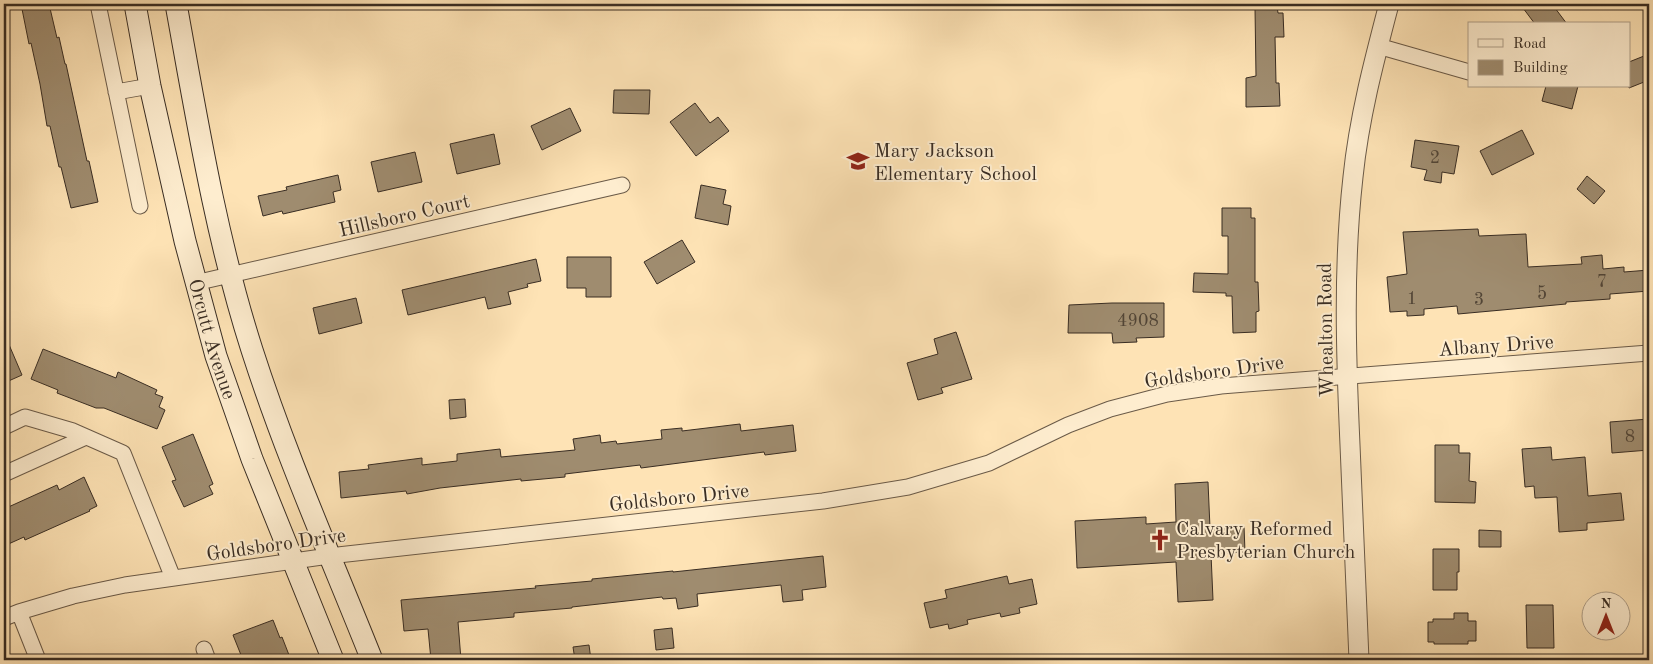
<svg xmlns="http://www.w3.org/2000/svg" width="1653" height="664" font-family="'Old Standard TT',serif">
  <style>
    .building { fill: #9f8c6f; stroke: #392d23 }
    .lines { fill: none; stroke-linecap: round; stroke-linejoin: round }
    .minor-casing { stroke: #6a5a48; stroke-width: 17 }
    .tertiary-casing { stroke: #6a5a48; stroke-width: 21 }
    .secondary-casing { stroke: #392d23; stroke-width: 23 }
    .minor { stroke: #feedcf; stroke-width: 15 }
    .tertiary { stroke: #feedcf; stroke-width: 19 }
    .secondary { stroke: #feedcf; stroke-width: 21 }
    .labels { text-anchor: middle; stroke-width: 4; stroke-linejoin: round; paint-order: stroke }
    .number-label { font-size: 18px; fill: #524536 }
    .poi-label { font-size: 20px; fill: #392d23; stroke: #feedcf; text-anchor: start }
    .street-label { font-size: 20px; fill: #392d23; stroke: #feedcf }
  </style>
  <rect width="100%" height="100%" fill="#fee3b5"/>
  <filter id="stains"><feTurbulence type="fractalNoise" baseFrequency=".004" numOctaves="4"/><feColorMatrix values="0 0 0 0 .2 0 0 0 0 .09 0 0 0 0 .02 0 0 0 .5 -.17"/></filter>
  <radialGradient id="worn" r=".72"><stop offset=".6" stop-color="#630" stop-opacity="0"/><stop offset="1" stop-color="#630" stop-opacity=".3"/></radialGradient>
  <path class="building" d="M 21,4 L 49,4 L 57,38 L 59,37 L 65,64 L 66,64 L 87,161 L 89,161 L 98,202 L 71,208 L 61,167 L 59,167 L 50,126 L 47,126 L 40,84 L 31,43 L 29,44 Z
    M 1520,4 L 1552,4 L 1567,24 L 1535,24 Z
    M 1262,6 L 1277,6 L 1278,13 L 1283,13 L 1284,37 L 1275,37 L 1276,83 L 1279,83 L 1280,106 L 1246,107 L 1246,78 L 1256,76 L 1255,8 L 1262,8 Z
    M 1649,54 L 1649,80 L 1629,88 L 1629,62 Z
    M 1546,86 L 1578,86 L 1572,109 L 1542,101 Z
    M 614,90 L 650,90 L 649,114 L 613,113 Z
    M 695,103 L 710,123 L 718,117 L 729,131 L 696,156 L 670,122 Z
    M 570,108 L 581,131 L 542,150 L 531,126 Z
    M 1522,130 L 1534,154 L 1492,175 L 1480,151 Z
    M 494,134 L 500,164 L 457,174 L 450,144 Z
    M 1415,140 L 1459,146 L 1454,174 L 1442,172 L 1441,183 L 1424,180 L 1427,170 L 1411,167 Z
    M 415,152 L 422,182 L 378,192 L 371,162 Z
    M 338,175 L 341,190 L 333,192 L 335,202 L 283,214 L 282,211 L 263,216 L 258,196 L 287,190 L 286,187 Z
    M 1587,176 L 1605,191 L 1594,204 L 1577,189 Z
    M 701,185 L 726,190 L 723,204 L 731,206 L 728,225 L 695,218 Z
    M 1222,208 L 1251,208 L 1251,218 L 1255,218 L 1255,282 L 1258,282 L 1259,311 L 1256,312 L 1256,332 L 1233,333 L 1232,296 L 1226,296 L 1226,293 L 1193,292 L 1194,273 L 1228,274 L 1228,236 L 1222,236 Z
    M 1478,229 L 1479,236 L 1526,234 L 1528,267 L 1582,264 L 1581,257 L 1602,255 L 1603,269 L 1624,267 L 1624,272 L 1649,270 L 1649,291 L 1610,294 L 1610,299 L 1566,302 L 1566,304 L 1502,310 L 1458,314 L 1457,306 L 1424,309 L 1424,315 L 1407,316 L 1407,311 L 1390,312 L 1387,277 L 1407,274 L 1403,232 Z
    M 682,240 L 695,262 L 657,284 L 644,262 Z
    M 567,257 L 611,257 L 611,297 L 586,297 L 586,288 L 567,288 Z
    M 536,259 L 541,281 L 527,284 L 528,287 L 508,292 L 511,304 L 488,309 L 485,297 L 408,315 L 402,290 Z
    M 356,298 L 362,323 L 319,334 L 313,308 Z
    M 1112,303 L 1164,303 L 1164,337 L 1136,338 L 1137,342 L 1113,343 L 1112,333 L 1068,333 L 1069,305 Z
    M 956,332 L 972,379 L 941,388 L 943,393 L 918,400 L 907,363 L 938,354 L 934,339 Z
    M 4,333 L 22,375 L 4,383 Z
    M 43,349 L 116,378 L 118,372 L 157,390 L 155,394 L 163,397 L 159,407 L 165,410 L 157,429 L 104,408 L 96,408 L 57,393 L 58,390 L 31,379 Z
    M 465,399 L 466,417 L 450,419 L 449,400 Z
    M 1649,419 L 1649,450 L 1612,453 L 1610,422 Z
    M 740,424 L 741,431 L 793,425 L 796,451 L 765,455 L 764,452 L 641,468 L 640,465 L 565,474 L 565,477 L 521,481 L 521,479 L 440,488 L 407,494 L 406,491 L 341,498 L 339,472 L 369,469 L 368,465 L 422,458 L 422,465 L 457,461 L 457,454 L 500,449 L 501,457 L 575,450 L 573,439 L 600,435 L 601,443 L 616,441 L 617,444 L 662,439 L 661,430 L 682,428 L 682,431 Z
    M 193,434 L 213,484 L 209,486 L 213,494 L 184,507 L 172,481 L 176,480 L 162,447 Z
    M 1435,445 L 1459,445 L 1459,453 L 1470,453 L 1469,481 L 1476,482 L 1475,503 L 1435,502 Z
    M 1551,447 L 1552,460 L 1585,457 L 1588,496 L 1621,493 L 1624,520 L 1587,523 L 1587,530 L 1559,532 L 1557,497 L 1535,498 L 1534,486 L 1525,487 L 1522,449 Z
    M 84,477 L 97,506 L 89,510 L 90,511 L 25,540 L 24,537 L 4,546 L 4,509 L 57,485 L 59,490 Z
    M 1208,482 L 1210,528 L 1244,526 L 1245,552 L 1211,554 L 1213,600 L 1178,602 L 1176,562 L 1077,568 L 1075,521 L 1146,517 L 1146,524 L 1176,522 L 1175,484 Z
    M 1479,530 L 1501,531 L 1501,547 L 1479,547 Z
    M 1433,549 L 1459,549 L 1459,572 L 1457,572 L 1457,590 L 1433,590 Z
    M 823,556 L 826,587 L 802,590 L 803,600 L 783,602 L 781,585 L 697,594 L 698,606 L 678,609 L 676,598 L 663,599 L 662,597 L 572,607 L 572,608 L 514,613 L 514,617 L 458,622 L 461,660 L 431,660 L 428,629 L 404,631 L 401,600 L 536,588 L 535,586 L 592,581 L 592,579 L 673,571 L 673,572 Z
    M 1007,576 L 1009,584 L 1032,579 L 1037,604 L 1019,608 L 1020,613 L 1001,617 L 1000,613 L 967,620 L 968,624 L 949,629 L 948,624 L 930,628 L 924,603 L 947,598 L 945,590 Z
    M 1526,605 L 1553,605 L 1554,648 L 1527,648 Z
    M 1454,613 L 1468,613 L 1468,621 L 1476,621 L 1476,641 L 1468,641 L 1468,644 L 1434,644 L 1434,642 L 1428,642 L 1428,622 L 1433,622 L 1433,619 L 1454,619 Z
    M 273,620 L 280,638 L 282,637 L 289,655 L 277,660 L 243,660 L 233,635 Z
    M 672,628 L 674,648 L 656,650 L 654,630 Z
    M 589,645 L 591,660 L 575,660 L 573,647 Z"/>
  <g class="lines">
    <g class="minor-casing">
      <path id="minor" d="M 98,4 L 140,206
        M 1378,46 L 1469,72
        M 116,92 L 150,86
        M 195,283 L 622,185
        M 4,427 L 25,417 L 73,431 L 123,453 L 173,578
        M 4,474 L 86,437
        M 19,612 L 38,660
        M 4,618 L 19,612 L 73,596 L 125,585 L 329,556 L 823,501 L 908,487 L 989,463 L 1068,425 L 1110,409 L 1167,394 L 1221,386 L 1649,353
        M 204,649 L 208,660"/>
    </g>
    <g class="tertiary-casing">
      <path id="tertiary" d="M 1359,660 C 1356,589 1353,517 1350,445 C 1346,356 1343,266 1353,177 C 1359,118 1374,61 1389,4"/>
    </g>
    <g class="secondary-casing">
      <g id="secondary">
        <path id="s1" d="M 135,4 L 150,86 L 185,241 L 216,356 L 252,459 L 333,660"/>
        <path d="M 176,4 C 197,120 216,238 252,350 C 286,456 331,557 372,660"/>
      </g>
    </g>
    <use href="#minor" class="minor"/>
    <use href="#tertiary" class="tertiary"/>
    <use href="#secondary" class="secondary"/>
  </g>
  <defs>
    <g id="school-bare" transform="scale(1.725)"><path d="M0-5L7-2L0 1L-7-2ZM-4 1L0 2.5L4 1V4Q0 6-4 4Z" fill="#8f2418" stroke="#feedcf" stroke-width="2.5" paint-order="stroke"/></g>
    <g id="church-bare" transform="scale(1.725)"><path d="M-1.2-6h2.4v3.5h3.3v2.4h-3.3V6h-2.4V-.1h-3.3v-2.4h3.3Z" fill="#8f2418" stroke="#feedcf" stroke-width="2.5" paint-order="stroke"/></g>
  </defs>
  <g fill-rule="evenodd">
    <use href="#school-bare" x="858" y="161"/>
    <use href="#church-bare" x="1160" y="540"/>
  </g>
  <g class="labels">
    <g class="number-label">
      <text x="1435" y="163">2</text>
      <text x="1602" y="287">7</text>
      <text x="1542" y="299">5</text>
      <text x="1412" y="304">1</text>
      <text x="1479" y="305">3</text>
      <text x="1138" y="326">4908</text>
      <text x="1630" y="442">8</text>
    </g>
    <g class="poi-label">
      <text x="874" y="157">Mary Jackson<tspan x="874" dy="23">Elementary School</tspan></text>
      <text x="1176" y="535">Calvary Reformed<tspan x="1176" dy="23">Presbyterian Church</tspan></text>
    </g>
    <g class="street-label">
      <text transform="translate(404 215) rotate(-13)" y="7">Hillsboro Court</text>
      <text transform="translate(1325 330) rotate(-91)" y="7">Whealton Road</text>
      <text dy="7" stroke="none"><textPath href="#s1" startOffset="344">Orcutt Avenue</textPath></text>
      <text transform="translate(1496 345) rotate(-4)" y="7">Albany Drive</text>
      <text transform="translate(1214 371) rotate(-8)" y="7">Goldsboro Drive</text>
      <text transform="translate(679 497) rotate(-6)" y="7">Goldsboro Drive</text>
      <text transform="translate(276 544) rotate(-8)" y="7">Goldsboro Drive</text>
    </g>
  </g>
  <rect width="1653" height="664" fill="none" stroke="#fee3b5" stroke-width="20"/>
  <rect x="5" y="5" width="1643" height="654" fill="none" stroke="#392d23" stroke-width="2.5"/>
  <rect x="10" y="10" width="1633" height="644" fill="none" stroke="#392d23"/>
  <rect x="1468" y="22" width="162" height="65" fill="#feedcf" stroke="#afa08a"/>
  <rect x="1478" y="39" width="25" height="8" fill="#feedcf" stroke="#afa08a"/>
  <text x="1513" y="48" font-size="15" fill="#392d23">Road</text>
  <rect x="1478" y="60" width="25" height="15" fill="#9f8c6f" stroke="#afa08a"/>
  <text x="1513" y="72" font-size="15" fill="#392d23">Building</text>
  <g transform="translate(1606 616)"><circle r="24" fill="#feedcf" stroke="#afa08a"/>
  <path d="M0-4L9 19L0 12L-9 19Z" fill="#8f2418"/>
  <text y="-8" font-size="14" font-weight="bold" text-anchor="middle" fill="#392d23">N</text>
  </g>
  <rect width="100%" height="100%" filter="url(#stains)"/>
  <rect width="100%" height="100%" fill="url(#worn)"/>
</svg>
